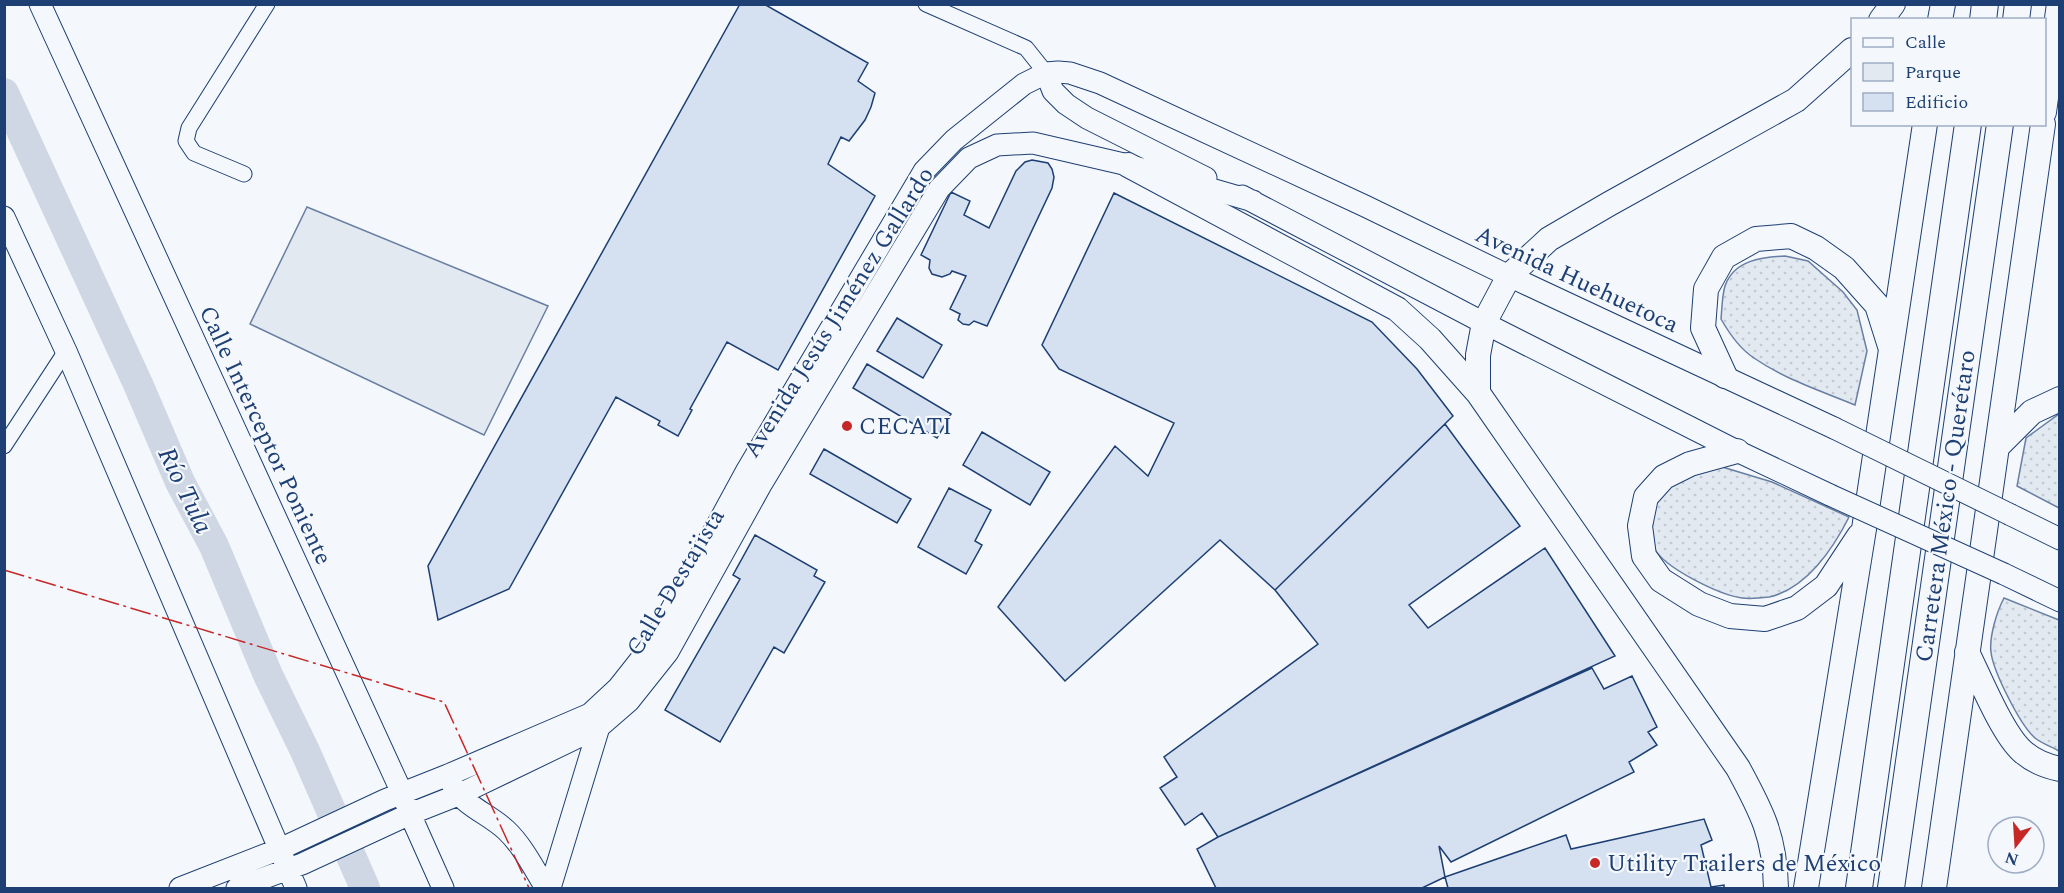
<svg xmlns="http://www.w3.org/2000/svg" width="2064" height="893" font-family="Spectral,serif">
  <style>
    .green { fill: url(#green-dots); stroke: #687fa3; stroke-width: 1.5 }
    .pitch { fill: #e3e9f0; stroke: #687fa3; stroke-width: 1.5 }
    .lines { fill: none; stroke-linecap: round; stroke-linejoin: round }
    .river { stroke: #cfd7e4; stroke-width: 30 }
    .building { fill: #d5e0f0; stroke: #1d3f73; stroke-width: 1.5 }
    .minor-casing { stroke: #1d3f73; stroke-width: 17 }
    .secondary-casing { stroke: #1d3f73; stroke-width: 23 }
    .primary-casing { stroke: #1d3f73; stroke-width: 26 }
    .trunk-casing { stroke: #1d3f73; stroke-width: 28 }
    .minor { stroke: #f4f7fb; stroke-width: 15 }
    .secondary { stroke: #f4f7fb; stroke-width: 21 }
    .primary { stroke: #f4f7fb; stroke-width: 24 }
    .trunk { stroke: #f4f7fb; stroke-width: 26 }
    .secondary-bridge-casing { stroke: #1d3f73; stroke-width: 23; stroke-linecap: butt }
    .secondary-bridge { stroke: #f4f7fb; stroke-width: 21 }
    .power { stroke: #c62828; stroke-width: 1.5; stroke-dasharray: 21 4.5 3 4.5; stroke-linecap: butt }
    .poi-dot { fill: #c62828; stroke: #f4f7fb; stroke-width: 2 }
    .labels { text-anchor: middle; stroke-width: 4.5; stroke-linejoin: round; paint-order: stroke }
    .street-label { font-size: 24px; fill: #1d3f73; stroke: #f4f7fb }
    .poi-label { font-size: 24px; fill: #1d3f73; stroke: #f4f7fb; text-anchor: start }
    .water-label { font-size: 26px; font-style: italic; fill: #1d3f73; stroke: #f4f7fb }
  </style>
  <defs>
    <pattern id="green-dots" width="8" height="8" patternUnits="userSpaceOnUse" patternTransform="scale(1.5)"><rect width="8" height="8" fill="#e3e9f0"/><path d="M2 2h.1M6 6h.1" fill="none" stroke="#c2c9d1" stroke-width="1.8" stroke-linecap="round"/></pattern>
  </defs>
  <rect width="100%" height="100%" fill="#f4f7fb"/>
  <path class="green" d="M 1785,256 L 1808,261 L 1843,292 L 1857,310 L 1867,351 L 1855,405 C 1821,391 1784,379 1754,358 C 1740,349 1729,333 1721,319 C 1722,309 1722,296 1725,286 C 1734,260 1762,257 1785,256 Z
    M 2059,414 L 2059,508 L 2017,486 L 2026,438 Z
    M 1709,463 L 1772,482 L 1849,517 C 1833,549 1806,589 1769,597 C 1761,598 1750,599 1742,598 C 1720,595 1664,568 1654,548 C 1646,531 1652,510 1656,494 Z
    M 2004,598 L 2059,620 L 2059,751 C 2052,747 2041,743 2035,738 C 2020,725 1993,671 1991,652 C 1989,637 1997,611 2004,598 Z"/>
  <path class="pitch" d="M 307,207 L 548,306 L 484,435 L 250,324 Z"/>
  <g class="lines">
    <path class="river" d="M 4,93 L 138,384 L 180,482 L 214,546 L 268,675 L 305,751 L 365,888"/>
  </g>
  <path class="building" d="M 740,4 L 764,4 L 868,63 L 858,81 L 875,93 L 871,107 L 865,120 L 849,141 L 841,137 L 828,164 L 875,196 L 778,370 L 727,342 L 690,409 L 692,410 L 678,436 L 658,425 L 660,421 L 616,397 L 509,589 L 438,620 L 428,566 Z
    M 1032,160 L 1048,163 L 1052,169 L 1054,177 L 1052,188 L 987,326 L 974,321 L 969,325 L 963,324 L 958,320 L 960,314 L 950,309 L 966,276 L 952,271 L 950,274 L 942,277 L 932,274 L 929,268 L 930,260 L 921,255 L 951,192 L 970,201 L 964,215 L 989,228 L 1016,171 L 1025,162 Z
    M 1114,193 L 1372,322 L 1417,369 L 1453,416 L 1275,590 L 1220,540 L 1065,681 L 998,607 L 1115,446 L 1148,476 L 1174,423 L 1059,369 L 1042,345 Z
    M 897,318 L 942,345 L 923,378 L 877,351 Z
    M 867,364 L 951,414 L 937,438 L 853,388 Z
    M 1445,424 L 1520,526 L 1409,605 L 1428,628 L 1545,548 L 1615,656 L 1218,837 L 1202,813 L 1185,825 L 1160,788 L 1177,777 L 1164,757 L 1318,644 L 1275,590 Z
    M 982,432 L 1050,472 L 1030,505 L 963,465 Z
    M 824,449 L 911,499 L 897,523 L 810,474 Z
    M 949,488 L 991,510 L 975,541 L 982,545 L 966,574 L 918,547 Z
    M 755,535 L 817,570 L 814,576 L 825,582 L 784,653 L 774,647 L 720,742 L 665,710 L 740,579 L 733,575 Z
    M 1592,668 L 1604,689 L 1632,676 L 1657,727 L 1648,732 L 1657,745 L 1629,762 L 1634,772 L 1451,862 L 1439,846 L 1445,877 L 1422,888 L 1216,888 L 1197,849 L 1218,837 Z
    M 1704,819 L 1712,840 L 1701,845 L 1711,887 L 1724,885 L 1724,888 L 1448,888 L 1445,877 L 1566,835 L 1571,849 Z"/>
  <g class="lines">
    <g class="minor-casing">
      <path id="minor" d="M 926,4 L 1026,48 L 1046,73
        M 244,174 L 194,153 L 186,141 L 189,128 L 267,4
        M 4,446 L 66,351"/>
    </g>
    <g class="secondary-casing">
      <path id="secondary" d="M 40,4 L 402,793 L 410,814 L 443,888
        M 1046,73 L 1053,91 L 1066,104 L 1087,118 L 1206,178
        M 1242,196 L 1484,323 L 1737,451 L 1830,495
        M 4,217 L 66,351 L 296,888
        M 2011,515 L 2060,539
        M 2004,574 L 2060,601
        M 452,784 C 462,805 489,814 506,830 C 523,846 534,869 546,888
        M 180,888 L 280,849 L 385,800 L 448,775 L 590,714 L 618,688 L 652,645 L 747,470 L 924,171 L 954,140 L 1024,84 L 1046,73 L 1058,72 L 1070,73 L 1100,83 L 1365,206 L 1509,276 L 1834,428
        M 237,888 L 302,864 L 410,814 L 458,795 L 599,727 L 629,701 L 668,652 L 762,483 L 939,189 L 969,158 L 997,145 L 1033,143 L 1128,165 L 1253,201
        M 550,888 L 599,727 L 595,721"/>
    </g>
    <g class="primary-casing">
      <path id="primary" d="M 1881,20 L 1893,4
        M 1940,20 L 1943,4
        M 2044,112 L 2059,4
        M 1128,165 L 1397,309 L 1430,339 L 1478,393
        M 1725,376 L 1703,328 L 1706,289 L 1724,257 L 1756,239 L 1791,236 L 1816,248 L 1844,268 L 1877,305 L 1890,346
        M 1997,447 L 2032,412 L 2060,399
        M 1737,451 L 1690,464 L 1664,477 L 1646,497 L 1640,526 L 1644,556 L 1661,580 L 1699,604 L 1730,616 L 1765,619 L 1797,608 L 1826,586 L 1859,536
        M 1967,652 C 1980,678 2002,733 2022,751 C 2033,761 2045,766 2060,769
        M 1776,888 C 1775,837 1762,812 1738,768 L 1478,393 L 1478,355 L 1484,323 L 1509,276 L 1549,239 L 1609,204 L 1796,100 L 1852,50
        M 1806,888 L 1864,529 L 1925,124
        M 1934,888 L 2043,124"/>
    </g>
    <g class="trunk-casing">
      <path id="trunk" d="M 1983,20 L 1985,4
        M 2016,20 L 2018,4
        M 1859,888 L 1968,124
        M 1891,888 L 2000,124"/>
    </g>
    <use href="#minor" class="minor"/>
    <use href="#secondary" class="secondary"/>
    <use href="#primary" class="primary"/>
    <use href="#trunk" class="trunk"/>
    <g class="secondary-bridge-casing">
      <path id="secondary-bridge" d="M 1834,428 L 2011,515
        M 1830,495 L 2004,574"/>
    </g>
    <use href="#secondary-bridge" class="secondary-bridge"/>
    <path class="power" d="M 4,570 L 444,702 L 529,888"/>
  </g>
  <g class="poi-dot">
    <circle cx="847" cy="426" r="6"/>
    <circle cx="1595" cy="863" r="6"/>
  </g>
  <g class="labels">
    <g class="street-label">
      <text transform="translate(1577 279) rotate(25)" y="8">Avenida Huehuetoca</text>
      <text transform="translate(838 312) rotate(-58)" y="8">Avenida Jesús Jiménez Gallardo</text>
      <text transform="translate(266 435) rotate(65)" y="8">Calle Interceptor Poniente</text>
      <text transform="translate(1945 506) rotate(-82)" y="8">Carretera México - Querétaro</text>
      <text transform="translate(675 582) rotate(-59)" y="8">Calle Destajista</text>
    </g>
    <g class="poi-label">
      <text x="859" y="434">CECATI</text>
      <text x="1607" y="871">Utility Trailers de México</text>
    </g>
    <g class="water-label">
      <text transform="translate(186 490) rotate(64)" y="9">Río Tula</text>
    </g>
  </g>
  <rect width="2064" height="893" fill="none" stroke="#1d3f73" stroke-width="12"/>
  <rect x="1851" y="18" width="195" height="108" fill="#f4f7fb" stroke="#9eadc5" stroke-width="1.5"/>
  <rect x="1863" y="38" width="30" height="9" fill="#f4f7fb" stroke="#9eadc5" stroke-width="1.5"/>
  <text x="1905" y="48" font-size="18" fill="#1d3f73">Calle</text>
  <rect x="1863" y="63" width="30" height="18" fill="#e3e9f0" stroke="#9eadc5" stroke-width="1.5"/>
  <text x="1905" y="78" font-size="18" fill="#1d3f73">Parque</text>
  <rect x="1863" y="93" width="30" height="18" fill="#d5e0f0" stroke="#9eadc5" stroke-width="1.5"/>
  <text x="1905" y="108" font-size="18" fill="#1d3f73">Edificio</text>
  <g transform="translate(2016 845) rotate(197)"><circle r="28" fill="#f4f7fb" stroke="#9eadc5" stroke-width="1.5"/>
  <path d="M0-4.5L10 22L0 15L-10 22Z" fill="#c62828"/>
  <text y="-9" font-size="16" font-weight="bold" text-anchor="middle" fill="#1d3f73">N</text>
  </g>
</svg>
